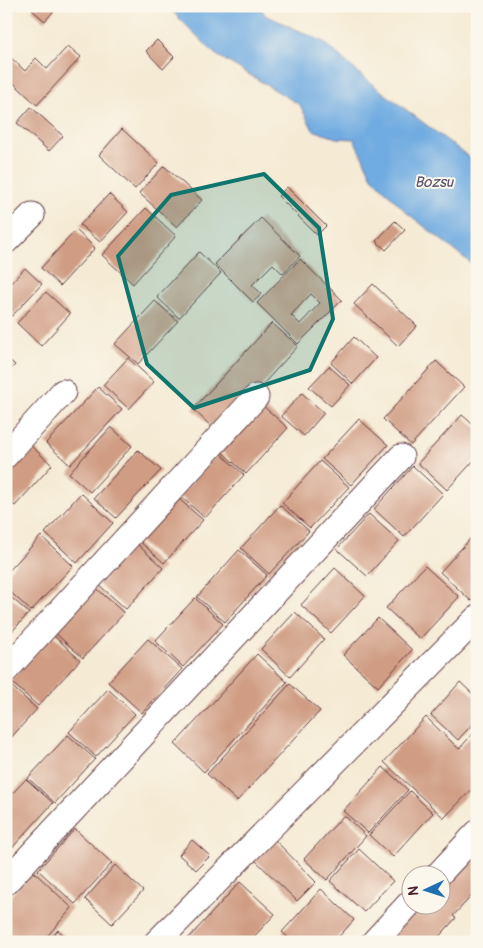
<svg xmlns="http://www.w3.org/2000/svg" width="483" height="948" font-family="Pangolin,sans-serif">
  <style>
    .water { fill: #70abe1; stroke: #5d6586 }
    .building { fill: #d09d84; fill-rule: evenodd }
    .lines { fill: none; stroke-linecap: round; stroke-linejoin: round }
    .minor-casing { stroke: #643d44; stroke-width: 27 }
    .minor { stroke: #fff; stroke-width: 25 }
    .marked { fill: #0f766e; fill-opacity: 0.2; stroke: #0f766e; stroke-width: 4; stroke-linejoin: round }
    .labels { text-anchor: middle; stroke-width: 4; stroke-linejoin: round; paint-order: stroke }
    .water-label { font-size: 15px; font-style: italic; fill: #57506b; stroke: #fbf7ec }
  </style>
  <rect width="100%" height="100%" fill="#fbf7ec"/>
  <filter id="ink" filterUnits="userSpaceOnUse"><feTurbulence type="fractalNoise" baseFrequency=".02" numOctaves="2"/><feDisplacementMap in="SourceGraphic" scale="10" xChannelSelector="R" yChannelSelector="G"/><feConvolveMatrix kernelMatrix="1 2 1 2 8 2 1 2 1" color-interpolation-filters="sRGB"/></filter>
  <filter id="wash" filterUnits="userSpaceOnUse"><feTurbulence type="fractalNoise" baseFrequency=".0096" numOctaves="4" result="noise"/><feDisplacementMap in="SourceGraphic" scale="20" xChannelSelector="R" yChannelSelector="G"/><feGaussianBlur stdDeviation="1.12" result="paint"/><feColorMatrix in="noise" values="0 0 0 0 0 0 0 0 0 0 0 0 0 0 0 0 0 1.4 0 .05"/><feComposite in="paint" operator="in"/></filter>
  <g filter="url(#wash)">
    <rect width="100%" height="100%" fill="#f5ead4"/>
    <path class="water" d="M 167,6 L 260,6 L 265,15 L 324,42 L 364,78 L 477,163 L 477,268 L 406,212 L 372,177 L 354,139 L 336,138 L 313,130 L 300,105 L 215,54 Z"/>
    <g id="blocks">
      <path class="building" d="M 36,6 L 58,6 L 45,21 L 32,10 Z
        M 157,40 L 174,57 L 163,69 L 146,51 Z
        M 68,46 L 81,57 L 37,105 L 6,76 L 6,53 L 25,71 L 36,58 L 47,69 Z
        M 31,107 L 63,136 L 49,151 L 17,123 Z
        M 122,129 L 159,163 L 135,189 L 99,155 Z
        M 164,166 L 202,200 L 177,227 L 139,193 Z
        M 287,187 L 326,226 L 317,235 L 278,196 Z
        M 109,194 L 128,212 L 100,242 L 80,225 Z
        M 146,208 L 176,236 L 133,284 L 102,255 Z
        M 261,218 L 300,256 L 283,274 L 273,264 L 252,285 L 262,294 L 253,302 L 215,264 Z
        M 395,221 L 405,230 L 386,250 L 376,241 Z
        M 76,230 L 95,248 L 60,286 L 41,268 Z
        M 199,252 L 221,273 L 179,318 L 157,297 Z
        M 300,259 L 342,300 L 298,344 L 257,303 ZM 311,294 L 320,303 L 300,324 L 291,315 Z
        M 25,268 L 42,284 L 12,316 L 6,310 L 6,288 Z
        M 373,284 L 417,326 L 398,346 L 354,304 Z
        M 46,292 L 70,314 L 41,346 L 17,323 Z
        M 155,301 L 178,321 L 138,364 L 115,344 Z
        M 272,323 L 298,346 L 218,433 L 193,409 Z
        M 354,337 L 376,358 L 353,384 L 331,363 Z
        M 6,357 L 15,365 L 6,374 Z
        M 128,358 L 154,382 L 129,409 L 103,385 Z
        M 436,361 L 464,387 L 411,445 L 383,419 Z
        M 329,366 L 350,385 L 331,406 L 309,387 Z
        M 98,387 L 122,409 L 70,465 L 46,443 Z
        M 302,393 L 324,413 L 304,436 L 281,416 Z
        M 262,405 L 288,428 L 246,474 L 221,451 Z
        M 462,415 L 477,428 L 477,457 L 447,490 L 418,463 Z
        M 359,419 L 388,445 L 351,485 L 322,459 Z
        M 111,427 L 132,446 L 90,492 L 69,473 Z
        M 27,442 L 52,465 L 15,506 L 6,498 L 6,465 Z
        M 138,450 L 161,470 L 116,518 L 94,498 Z
        M 219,452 L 244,475 L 205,518 L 180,496 Z
        M 320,461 L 349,487 L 310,528 L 282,503 Z
        M 413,466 L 443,494 L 404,537 L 374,509 Z
        M 81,493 L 113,523 L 77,563 L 45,533 Z
        M 177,497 L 203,520 L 164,563 L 138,540 Z
        M 280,505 L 309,531 L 269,574 L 241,548 Z
        M 369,514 L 399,541 L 367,576 L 337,549 Z
        M 41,536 L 73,566 L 31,611 L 6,588 L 6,574 Z
        M 471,538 L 477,543 L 477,594 L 471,601 L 440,572 Z
        M 136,543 L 163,568 L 126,609 L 98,584 Z
        M 239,550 L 267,575 L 225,622 L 197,597 Z
        M 425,566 L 459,597 L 420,639 L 386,608 Z
        M 335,568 L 365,596 L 331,633 L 301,605 Z
        M 95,587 L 124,613 L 83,658 L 54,632 Z
        M 6,593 L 29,613 L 6,638 Z
        M 195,598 L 223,624 L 183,667 L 155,641 Z
        M 295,612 L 324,639 L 290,677 L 261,649 Z
        M 378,618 L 412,650 L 378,687 L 343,655 Z
        M 52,634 L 80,660 L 38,706 L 10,681 Z
        M 148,639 L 182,669 L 142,713 L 108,682 Z
        M 257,654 L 287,682 L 204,772 L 175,744 Z
        M 460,682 L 477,698 L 477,719 L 458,740 L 431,715 Z
        M 8,683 L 37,709 L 6,743 L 6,685 Z
        M 290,684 L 320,711 L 237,801 L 207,774 Z
        M 108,689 L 135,714 L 96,757 L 69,732 Z
        M 426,717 L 459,749 L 477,729 L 477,784 L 444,818 L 384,762 Z
        M 68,735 L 95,759 L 55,803 L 28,778 Z
        M 383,767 L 408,790 L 368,833 L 343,811 Z
        M 26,779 L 53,803 L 13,847 L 6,841 L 6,800 Z
        M 410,791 L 433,813 L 393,857 L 369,835 Z
        M 344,815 L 366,836 L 327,880 L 304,859 Z
        M 75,829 L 112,863 L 75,904 L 38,870 Z
        M 274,839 L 316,882 L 297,901 L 254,859 Z
        M 192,840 L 210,856 L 196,870 L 179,855 Z
        M 477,843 L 477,890 L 453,916 L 456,918 L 434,942 L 385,942 L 419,906 L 440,906 L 440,882 Z
        M 359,849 L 393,881 L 364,912 L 330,881 Z
        M 115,865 L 143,891 L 112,924 L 85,899 Z
        M 33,871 L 72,908 L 42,942 L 14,942 L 6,934 L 6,901 Z
        M 240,882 L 275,914 L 249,942 L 185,942 Z
        M 321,889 L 354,920 L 334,942 L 293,942 L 282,932 Z
        M 58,930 L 71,942 L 47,942 Z"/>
    </g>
  </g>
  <g filter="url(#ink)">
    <use href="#blocks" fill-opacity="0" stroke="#643d44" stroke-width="1"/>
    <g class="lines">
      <g class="minor-casing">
        <path id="minor" d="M 6,241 L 32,215
          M 6,455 L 63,392
          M 6,670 L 256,397
          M 437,876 L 477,833
          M 6,882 L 401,457
          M 157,942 L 477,618
          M 374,942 L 410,903"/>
      </g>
      <use href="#minor" class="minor"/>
    </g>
  </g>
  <path class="marked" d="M 264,174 L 319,228 L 333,319 L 310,370 L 194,408 L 147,364 L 118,256 L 171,195 Z"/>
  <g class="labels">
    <g class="water-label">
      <text x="434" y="187">Bozsu</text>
    </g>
  </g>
  <rect width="483" height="948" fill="none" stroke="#fbf7ec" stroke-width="25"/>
  <g transform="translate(426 890) rotate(266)"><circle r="24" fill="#fbf7ec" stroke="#b4a19f"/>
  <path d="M0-4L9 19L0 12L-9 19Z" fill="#1f6fb2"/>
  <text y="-8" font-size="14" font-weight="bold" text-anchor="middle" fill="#4a1f2b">N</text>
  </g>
</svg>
